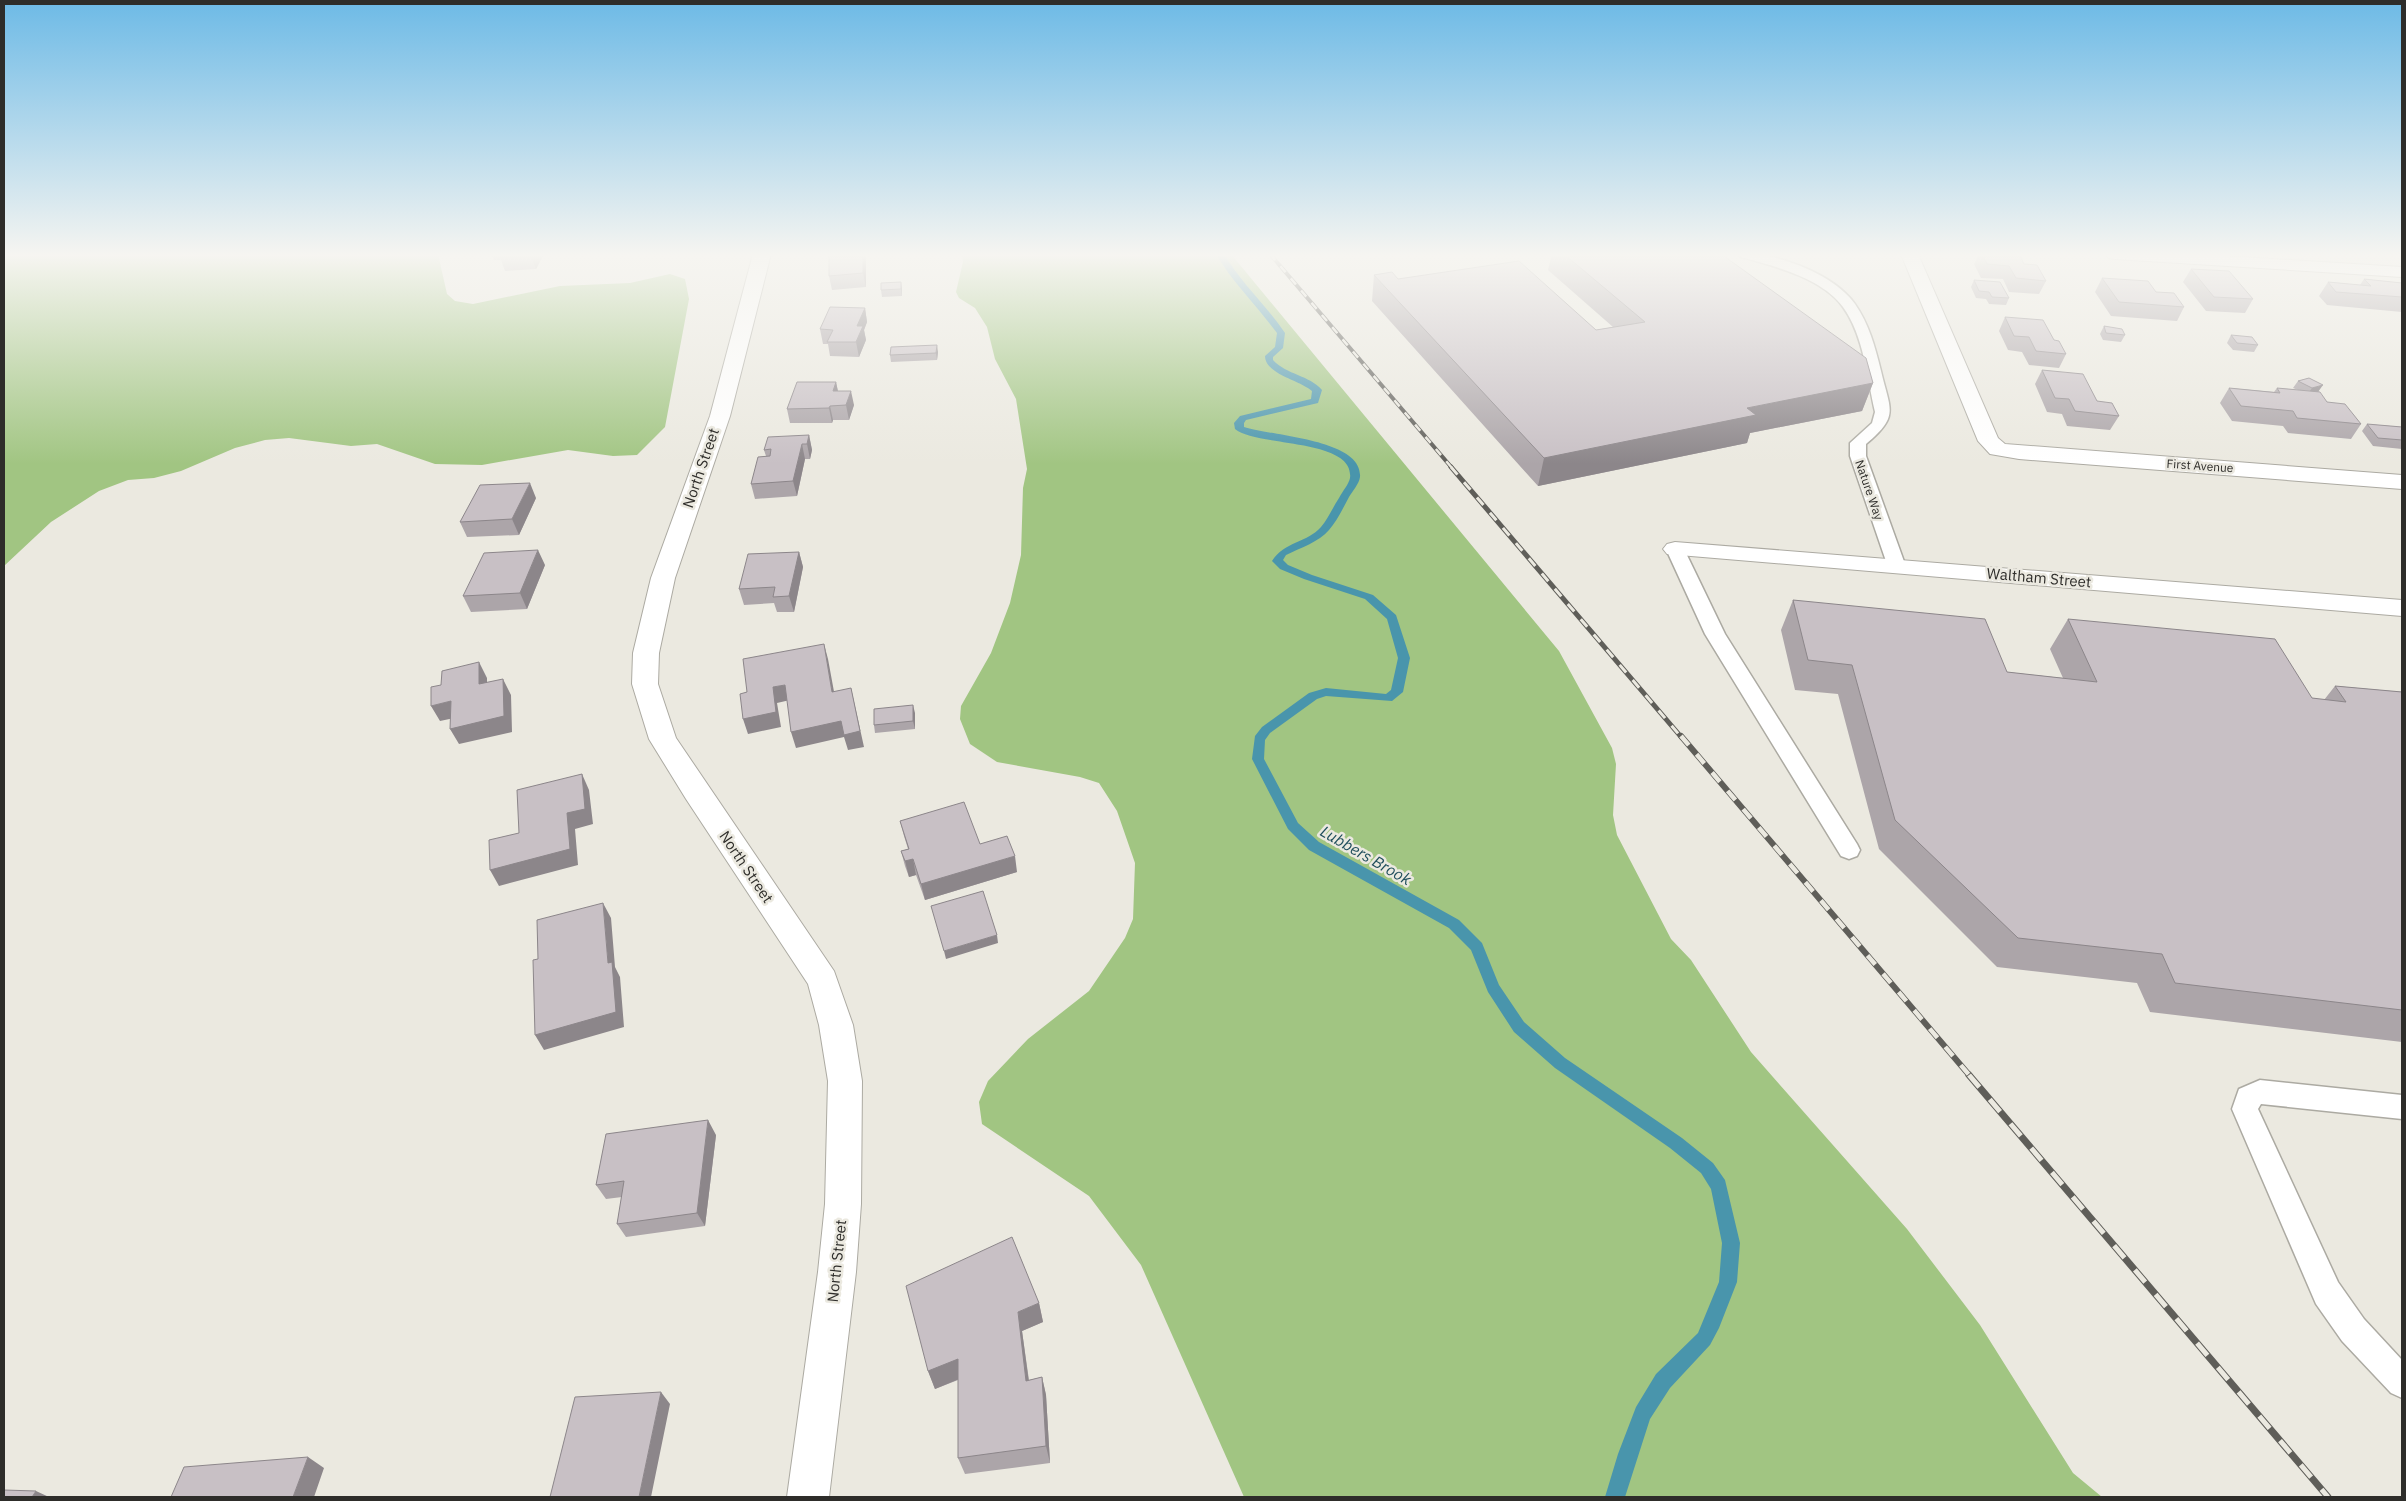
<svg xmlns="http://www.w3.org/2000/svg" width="2406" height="1501" font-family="'IBM Plex Sans',sans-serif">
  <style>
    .green { fill: #a1c582 }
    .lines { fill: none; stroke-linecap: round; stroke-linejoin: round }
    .stream { fill: #4995ac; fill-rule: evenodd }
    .service-casing { stroke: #acaaa2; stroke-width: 3 }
    .minor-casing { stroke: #acaaa2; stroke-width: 2 }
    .service { fill: #fff; fill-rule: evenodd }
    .minor { fill: #fff; fill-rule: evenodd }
    .rail-far3-casing { stroke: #5f5e59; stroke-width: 4 }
    .rail-far2-casing { stroke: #5f5e59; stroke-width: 5 }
    .rail-far1-casing { stroke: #5f5e59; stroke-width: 6 }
    .rail-casing { stroke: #5f5e59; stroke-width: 7 }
    .rail-far3 { stroke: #ebe9e0; stroke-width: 2.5; stroke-dasharray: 8; stroke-linecap: butt }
    .rail-far2 { stroke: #ebe9e0; stroke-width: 3; stroke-dasharray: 10; stroke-linecap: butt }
    .rail-far1 { stroke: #ebe9e0; stroke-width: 4.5; stroke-dasharray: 12; stroke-linecap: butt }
    .rail { stroke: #ebe9e0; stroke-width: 5; stroke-dasharray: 16; stroke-linecap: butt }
    .wall { fill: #aca5a9 }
    .shaded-wall { fill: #8c868a }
    .building { fill: #c8c0c5; stroke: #8c868a }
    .labels { text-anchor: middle; stroke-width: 5; stroke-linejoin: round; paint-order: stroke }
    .far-street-label { font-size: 12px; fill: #2e2d2a; stroke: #ebe9e0 }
    .street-label { font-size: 15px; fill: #2e2d2a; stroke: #ebe9e0 }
    .water-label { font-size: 16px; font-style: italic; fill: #1f4e5c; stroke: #ebe9e0 }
  </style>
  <rect width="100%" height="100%" fill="#ebe9e0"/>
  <path class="green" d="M 4,254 L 438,254 L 447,294 L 455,301 L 473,304 L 560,286 L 630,283 L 670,274 L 685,279 L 689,299 L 665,427 L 637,455 L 613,456 L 568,450 L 482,465 L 435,464 L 377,444 L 351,446 L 289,438 L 265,440 L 235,448 L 181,471 L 154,478 L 128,480 L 99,491 L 51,522 L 4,566 Z
    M 962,254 L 1231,254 L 1559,651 L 1612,748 L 1616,764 L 1613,815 L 1617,835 L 1671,939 L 1691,960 L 1751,1052 L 1907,1229 L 1980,1325 L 2073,1473 L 2102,1497 L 1244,1497 L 1141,1265 L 1089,1196 L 982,1124 L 979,1102 L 988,1081 L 1028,1039 L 1089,991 L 1125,938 L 1133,919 L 1135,863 L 1117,811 L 1099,783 L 1080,777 L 997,762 L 970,744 L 960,719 L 961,706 L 991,653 L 1010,603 L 1021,555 L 1023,488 L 1027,469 L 1016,399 L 995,359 L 987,327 L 975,308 L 959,298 L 956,292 L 963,262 Z"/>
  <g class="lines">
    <path class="stream" d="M 1216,254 L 1224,254 C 1241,283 1266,305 1285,333 L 1283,348 L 1273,357 L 1273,360 C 1287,375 1309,375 1322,390 L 1318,403 L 1246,420 L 1244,423 L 1244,427 C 1271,436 1363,439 1360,477 C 1359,484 1352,492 1349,497 C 1343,508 1337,521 1329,530 C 1319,542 1300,548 1286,555 L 1283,560 L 1288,565 L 1312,575 L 1373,595 L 1396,615 L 1410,658 L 1403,692 L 1392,701 L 1326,696 L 1317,699 L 1270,733 L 1265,740 L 1264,759 L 1298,823 L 1319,842 L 1459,920 L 1482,943 L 1499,985 L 1524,1022 L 1565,1058 L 1682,1138 L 1713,1163 L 1725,1180 L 1740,1243 L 1737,1282 L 1719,1328 L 1710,1345 L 1670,1388 L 1650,1419 L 1625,1497 L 1605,1497 L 1618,1454 L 1636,1407 L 1656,1374 L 1698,1333 L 1719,1282 L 1722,1243 L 1711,1189 L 1701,1173 L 1670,1148 L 1555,1068 L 1514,1032 L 1488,992 L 1471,950 L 1449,928 L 1309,850 L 1288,829 L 1252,759 L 1255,736 L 1262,727 L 1309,693 L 1326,688 L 1386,694 L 1391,690 L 1398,658 L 1387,619 L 1365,599 L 1304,579 L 1280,569 L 1272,561 C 1285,541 1307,543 1321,527 C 1328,519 1333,507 1339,498 C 1342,492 1349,484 1350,478 C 1355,438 1256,447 1235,429 L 1234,423 L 1240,416 L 1311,399 L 1312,391 C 1300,380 1265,374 1265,356 L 1275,347 L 1277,333 C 1257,306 1233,283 1216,254 Z"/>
    <g class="service-casing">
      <path id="service" d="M 1739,254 C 1774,251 1834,274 1855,304 C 1869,324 1875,347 1881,371 C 1890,410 1900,416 1866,444 L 1866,456 L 1906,567 L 1903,571 L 1891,571 L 1888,567 L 1850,456 L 1850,443 L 1872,423 L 1875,412 C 1867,378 1864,336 1843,307 C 1822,278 1774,266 1741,257 Z
        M 1675,544 L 1681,545 L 1684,549 L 1725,634 L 1857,844 L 1860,850 L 1857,856 L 1849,859 L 1841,856 L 1705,634 L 1666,549 L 1669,545 Z
        M 2260,1080 L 2402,1095 L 2402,1119 L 2261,1104 L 2258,1109 L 2338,1282 L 2364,1319 L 2402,1360 L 2402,1398 L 2391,1393 L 2342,1341 L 2316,1304 L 2232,1109 L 2239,1089 Z"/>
    </g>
    <g class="minor-casing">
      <path id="minor" d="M 753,254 L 771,254 L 730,416 L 675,578 L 659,653 L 658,684 L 676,738 L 834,971 L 853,1025 L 862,1081 L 861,1204 L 856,1272 L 829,1497 L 787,1497 L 818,1272 L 825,1204 L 828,1081 L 819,1025 L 808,984 L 686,799 L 649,739 L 632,684 L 633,653 L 651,578 L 710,416 Z
        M 1901,254 L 1918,254 L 1998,438 L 2005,444 L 2402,475 L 2402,489 L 2019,459 L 1990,454 L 1978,441 Z
        M 2107,254 L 2193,254 L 2402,267 L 2402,277 L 2115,259 L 2109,258 Z
        M 1675,542 L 2402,600 L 2402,616 L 1667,554 L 1663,549 L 1667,544 Z"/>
    </g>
    <use href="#service" class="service"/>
    <use href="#minor" class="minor"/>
    <g class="rail-far3-casing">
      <path id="rail-far3" d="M 1270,254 L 1452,468"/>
    </g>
    <g class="rail-far2-casing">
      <path id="rail-far2" d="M 1451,467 L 1682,738"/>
    </g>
    <g class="rail-far1-casing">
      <path id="rail-far1" d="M 1681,736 L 1970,1076"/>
    </g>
    <g class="rail-casing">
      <path id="rail" d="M 1969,1075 L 2328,1497"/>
    </g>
    <use href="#rail-far3" class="rail-far3"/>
    <use href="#rail-far2" class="rail-far2"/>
    <use href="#rail-far1" class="rail-far1"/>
    <use href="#rail" class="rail"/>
  </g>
  <path class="wall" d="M 491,254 L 544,254 L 536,269 L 505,271 L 501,260 L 494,260 Z
    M 866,254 L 866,287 L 832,290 L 829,276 Z
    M 1552,254 L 1721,254 L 1873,383 L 1862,411 L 1750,433 L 1747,443 L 1538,486 L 1372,301 L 1374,275 L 1398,279 L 1596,330 L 1613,327 L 1548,270 Z
    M 1979,254 L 2019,254 L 2024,264 L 2046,281 L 2039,294 L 2009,292 L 2003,279 L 1981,278 L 1974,264 Z
    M 2191,269 L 2253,299 L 2245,313 L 2206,311 L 2183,282 Z
    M 2102,278 L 2156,292 L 2184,307 L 2177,321 L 2111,316 L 2095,292 Z
    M 2364,279 L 2402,283 L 2402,312 L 2327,305 L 2319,296 L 2328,282 L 2360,285 Z
    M 1974,280 L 2009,298 L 2006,305 L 1989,304 L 1986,299 L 1976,298 L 1971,287 Z
    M 902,289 L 902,296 L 882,297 L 881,290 Z
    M 865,308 L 867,322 L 864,330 L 866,340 L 859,357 L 830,356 L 828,344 L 823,344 L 820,329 Z
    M 2005,317 L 2054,340 L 2066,354 L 2059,368 L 2029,365 L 2022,352 L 2008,350 L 1999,331 Z
    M 2104,326 L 2125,335 L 2121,342 L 2103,340 L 2100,334 Z
    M 2231,335 L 2258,345 L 2254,352 L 2233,350 L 2227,343 Z
    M 938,352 L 937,360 L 891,362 L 890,355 Z
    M 2042,370 L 2097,401 L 2119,416 L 2110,430 L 2067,426 L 2062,414 L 2047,412 L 2035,384 Z
    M 2309,378 L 2319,392 L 2327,402 L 2361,424 L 2351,439 L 2288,433 L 2283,426 L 2232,421 L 2220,403 L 2229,388 L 2274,392 L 2277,388 L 2298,390 L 2293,388 L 2298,381 Z
    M 836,382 L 838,391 L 854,405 L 849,420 L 833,420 L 832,423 L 790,423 L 787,409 Z
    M 2367,424 L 2402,427 L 2402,449 L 2373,446 L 2362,431 Z
    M 809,435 L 812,450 L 810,459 L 805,459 L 797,496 L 755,499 L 751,484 L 766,456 L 764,450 Z
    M 536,498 L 519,535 L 467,537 L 460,522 Z
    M 799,552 L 803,567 L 794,612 L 777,612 L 774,603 L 744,605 L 739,589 Z
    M 545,565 L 527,609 L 471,612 L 463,596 Z
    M 1793,600 L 2007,672 L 2063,678 L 2050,649 L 2068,619 L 2312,698 L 2324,700 L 2335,686 L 2402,692 L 2402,1042 L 2150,1012 L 2137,983 L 1997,967 L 1879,849 L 1838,694 L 1795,690 L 1781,630 Z
    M 915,713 L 915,729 L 875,733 L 874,725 Z
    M 900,821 L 980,844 L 1017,872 L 925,900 L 916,875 L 909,877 L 905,866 L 901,851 L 908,849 L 904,836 Z
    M 716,1135 L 705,1226 L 626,1237 L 617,1224 L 622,1197 L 606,1199 L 596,1185 Z
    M 1039,1303 L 1043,1322 L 1022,1331 L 1029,1380 L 1042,1377 L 1046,1395 L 1050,1463 L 965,1474 L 958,1458 L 958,1380 L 935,1389 L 928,1371 Z"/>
  <path class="shaded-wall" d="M 532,254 L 544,254 L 536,269 L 531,256 Z
    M 863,254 L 866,254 L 866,287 L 863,273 Z
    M 901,282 L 902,289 L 902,296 L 901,289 Z
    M 865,308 L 867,322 L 864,330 L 866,340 L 859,357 L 856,342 L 857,326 Z
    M 937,345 L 938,352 L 937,360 L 936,353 Z
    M 836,382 L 839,397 L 833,391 Z
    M 1873,383 L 1862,411 L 1750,433 L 1747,443 L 1538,486 L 1544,458 L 1747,408 Z
    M 2323,385 L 2318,392 L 2307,395 L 2312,388 Z
    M 851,391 L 854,405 L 849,420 L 846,405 Z
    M 830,406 L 833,420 L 832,423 L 829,408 Z
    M 809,435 L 812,450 L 810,459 L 807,444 Z
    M 802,444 L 805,459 L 797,496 L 793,481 Z
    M 530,483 L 536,498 L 519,535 L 512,519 Z
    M 538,550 L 545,565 L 527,609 L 520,593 Z
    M 799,552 L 803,567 L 794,612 L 789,596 Z
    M 824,644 L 828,659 L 837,708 L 832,692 Z
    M 479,662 L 487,678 L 487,700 L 479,684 Z
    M 503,679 L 511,695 L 512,732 L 459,744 L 450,729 Z
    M 785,685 L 790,700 L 777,703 L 781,727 L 748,734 L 743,719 L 773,687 Z
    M 851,688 L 864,747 L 848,750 L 844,737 L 796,748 L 791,732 Z
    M 451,701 L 459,717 L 440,721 L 431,706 Z
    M 913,705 L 915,713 L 915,729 L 913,721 Z
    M 582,774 L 589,790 L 593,824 L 575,829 L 578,865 L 499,886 L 490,870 Z
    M 1015,856 L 1017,872 L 925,900 L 921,884 Z
    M 913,859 L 916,875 L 909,877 L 905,861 Z
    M 603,903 L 611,918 L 615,967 L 620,977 L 624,1027 L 544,1050 L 535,1035 L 608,963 Z
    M 997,935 L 998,943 L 946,959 L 944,951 Z
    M 708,1120 L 716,1135 L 705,1226 L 697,1213 Z
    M 1039,1303 L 1043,1322 L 1022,1331 L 1031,1398 L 1026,1381 L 1018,1312 Z
    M 958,1359 L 964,1377 L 935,1389 L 928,1371 Z
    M 1042,1377 L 1046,1395 L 1050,1463 L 1046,1446 Z
    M 661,1392 L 670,1404 L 651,1497 L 639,1497 Z
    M 308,1457 L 324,1468 L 314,1497 L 293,1497 Z
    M 36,1491 L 49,1497 L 32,1497 Z"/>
  <path class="building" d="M 501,254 L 532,254 L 531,256 L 499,257 Z
    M 829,254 L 863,254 L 863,273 L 829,276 Z
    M 1564,254 L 1721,254 L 1866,358 L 1873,383 L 1747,408 L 1756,415 L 1544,458 L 1374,275 L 1392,272 L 1398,279 L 1519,261 L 1596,330 L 1645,322 Z
    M 1982,254 L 2019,254 L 2024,264 L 2037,265 L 2046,281 L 2016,278 L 2009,266 L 1987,264 Z
    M 2191,269 L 2229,271 L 2253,299 L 2214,297 Z
    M 2102,278 L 2148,281 L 2156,292 L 2174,293 L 2184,307 L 2119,302 Z
    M 2364,279 L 2402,283 L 2402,297 L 2336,292 L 2328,282 L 2371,286 Z
    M 1974,280 L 2000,282 L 2009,298 L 1992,297 L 1989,292 L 1979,291 Z
    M 901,282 L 901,289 L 881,290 L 881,283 Z
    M 830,307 L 865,308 L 857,326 L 863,326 L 856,342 L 827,342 L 833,330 L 820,329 Z
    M 2005,317 L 2043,320 L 2054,340 L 2059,341 L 2066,354 L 2036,351 L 2029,337 L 2014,336 Z
    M 2104,326 L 2122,329 L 2125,335 L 2106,333 Z
    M 2231,335 L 2252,337 L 2258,345 L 2237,343 Z
    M 937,345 L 936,353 L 890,355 L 891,347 Z
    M 2042,370 L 2083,374 L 2097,401 L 2112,403 L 2119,416 L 2075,411 L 2069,399 L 2055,398 Z
    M 2309,378 L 2323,385 L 2312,388 L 2298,381 Z
    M 797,382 L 836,382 L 833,391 L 851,391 L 846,405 L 830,406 L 829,408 L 787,409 Z
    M 2229,388 L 2280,393 L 2277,388 L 2320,392 L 2327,402 L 2345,404 L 2361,424 L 2297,418 L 2293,411 L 2241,406 Z
    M 2367,424 L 2402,427 L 2402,440 L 2378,438 Z
    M 809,435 L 807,444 L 802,444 L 793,481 L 751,484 L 758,457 L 770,456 L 771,449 L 764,450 L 768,437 Z
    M 530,483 L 512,519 L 460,522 L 480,485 Z
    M 538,550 L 520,593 L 463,596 L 484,553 Z
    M 799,552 L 789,596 L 773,597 L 775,587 L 739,589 L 748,554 Z
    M 1793,600 L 1985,619 L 2007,672 L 2097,682 L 2068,619 L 2275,639 L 2312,698 L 2346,702 L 2335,686 L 2402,692 L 2402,1010 L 2175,983 L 2162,954 L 2018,938 L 1895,820 L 1852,665 L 1808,660 Z
    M 824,644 L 832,692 L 851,688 L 860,731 L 844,735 L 841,721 L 791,732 L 785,685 L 773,687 L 776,712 L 743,719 L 740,694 L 747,692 L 743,659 Z
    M 479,662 L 479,684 L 503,679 L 504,716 L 450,729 L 451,701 L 431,706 L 431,687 L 441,685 L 442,671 Z
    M 913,705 L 913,721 L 874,725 L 874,709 Z
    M 582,774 L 585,809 L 567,813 L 570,849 L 490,870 L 489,840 L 519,833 L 517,790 Z
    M 964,802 L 980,844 L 1007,836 L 1015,856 L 921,884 L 913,859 L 905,861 L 901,851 L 909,849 L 900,821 Z
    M 983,891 L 997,935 L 944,951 L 931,906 Z
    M 603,903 L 608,963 L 612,962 L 616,1012 L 535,1035 L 533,960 L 538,959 L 537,920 Z
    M 708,1120 L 697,1213 L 617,1224 L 624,1181 L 596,1185 L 606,1134 Z
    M 1012,1237 L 1039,1303 L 1018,1312 L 1026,1381 L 1042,1377 L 1046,1446 L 958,1458 L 958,1359 L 928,1371 L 906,1286 Z
    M 661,1392 L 639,1497 L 550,1497 L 575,1397 Z
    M 308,1457 L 293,1497 L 171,1497 L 184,1467 Z
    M 4,1490 L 36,1491 L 32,1497 L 4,1497 Z"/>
  <linearGradient id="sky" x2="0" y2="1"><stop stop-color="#6dbae6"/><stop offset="0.55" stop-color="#f6f5f1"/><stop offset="1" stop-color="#f6f5f1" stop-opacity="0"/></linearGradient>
  <rect width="2406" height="464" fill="url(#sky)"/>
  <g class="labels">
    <g class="far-street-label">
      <text transform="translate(2200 466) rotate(4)" y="4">First Avenue</text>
      <text transform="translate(1869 490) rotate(71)" y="4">Nature Way</text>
    </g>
    <g class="street-label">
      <text transform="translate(701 468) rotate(-71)" y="5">North Street</text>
      <text transform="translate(2039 578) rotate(5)" y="5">Waltham Street</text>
      <text transform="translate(746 867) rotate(56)" y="5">North Street</text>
      <text transform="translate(837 1261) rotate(-84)" y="5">North Street</text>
    </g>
    <g class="water-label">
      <text transform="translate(1366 855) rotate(30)" y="6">Lubbers Brook</text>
    </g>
  </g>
  <rect width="2406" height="1501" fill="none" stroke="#2e2d2a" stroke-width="10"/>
</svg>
